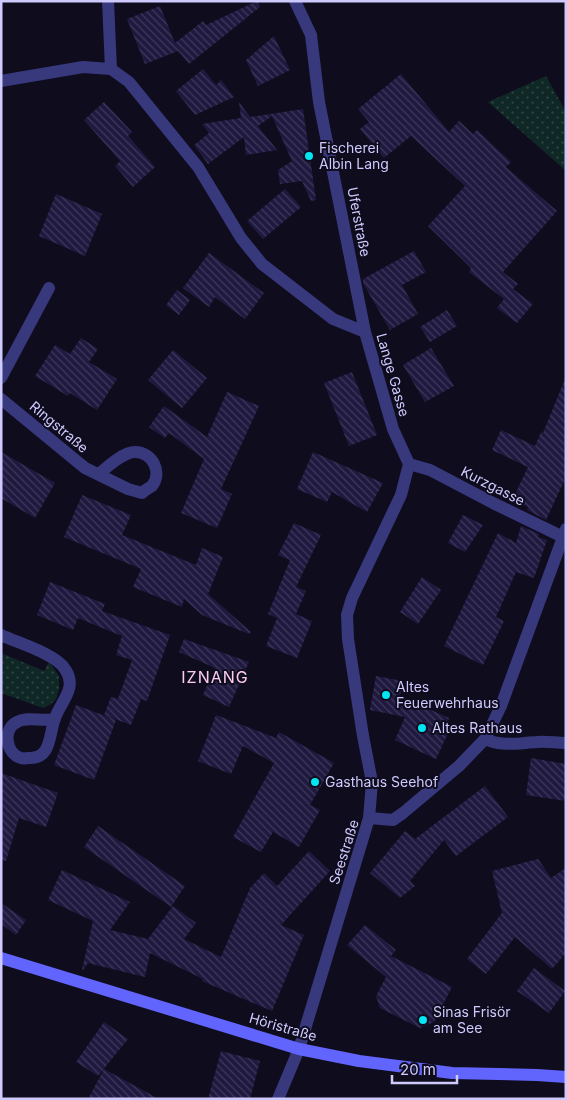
<svg xmlns="http://www.w3.org/2000/svg" width="567" height="1100" font-family="Inter,sans-serif">
  <style>
    .park { fill: url(#park-dots) }
    .building { fill: url(#building-back-hatch) }
    .lines { fill: none; stroke-linecap: round; stroke-linejoin: round }
    .minor { stroke: #38387d; stroke-width: 12 }
    .secondary { stroke: #6265fd; stroke-width: 12 }
    .poi-dot { fill: #02e5f2; stroke: #0f0c1e; stroke-width: 2 }
    .labels { text-anchor: middle; stroke-width: 4; stroke-linejoin: round; paint-order: stroke }
    .poi-label { font-size: 14px; fill: #cecafe; stroke: #0f0c1e; text-anchor: start }
    .street-label { font-size: 14px; fill: #cecafe; stroke: #0f0c1e }
    .quarter-label { font-size: 16px; letter-spacing: 1px; fill: #feccee; stroke: #0f0c1e }
  </style>
  <defs>
    <pattern id="park-dots" width="8" height="8" patternUnits="userSpaceOnUse" patternTransform="scale(1.25)"><rect width="8" height="8" fill="#0f2826"/><path d="M2 2h.1M6 6h.1" fill="none" stroke="#314647" stroke-width="1.8" stroke-linecap="round"/></pattern>
    <pattern id="building-back-hatch" width="6" height="6" patternUnits="userSpaceOnUse" patternTransform="scale(1.25)"><rect width="6" height="6" fill="#1f193f"/><path d="M-1 5l2 2M0 0l6 6M5-1l2 2" fill="none" stroke="#3e395c"/></pattern>
  </defs>
  <rect width="100%" height="100%" fill="#0f0c1e"/>
  <path class="park" d="M 546,76 L 566,112 L 565,170 L 488,102 Z
    M 1,653 L 44,671 L 49,662 L 59,676 L 59,689 L 56,699 L 50,705 L 43,708 L 1,693 Z"/>
  <path class="building" d="M 257,1 L 260,7 L 189,64 L 178,51 L 145,64 L 127,19 L 160,6 L 175,43 L 203,21 L 206,25 Z
    M 274,36 L 290,70 L 258,86 L 246,60 Z
    M 203,69 L 216,85 L 221,80 L 234,97 L 195,115 L 176,91 Z
    M 401,74 L 449,132 L 459,121 L 473,134 L 477,130 L 511,162 L 506,167 L 557,211 L 503,272 L 518,284 L 513,289 L 533,304 L 517,323 L 497,308 L 504,299 L 469,272 L 471,268 L 428,226 L 465,186 L 411,136 L 384,158 L 360,129 L 369,122 L 358,109 Z
    M 104,102 L 132,132 L 128,136 L 155,167 L 133,187 L 115,166 L 120,161 L 84,120 Z
    M 239,102 L 250,117 L 303,109 L 316,200 L 311,201 L 302,181 L 280,184 L 278,170 L 292,161 L 272,116 L 258,126 L 277,150 L 246,155 L 244,137 L 208,164 L 194,145 L 209,133 L 202,124 L 241,118 Z
    M 285,189 L 301,207 L 263,239 L 247,221 Z
    M 56,194 L 102,214 L 85,256 L 39,236 Z
    M 414,251 L 426,272 L 402,285 L 418,314 L 390,330 L 363,283 L 363,279 Z
    M 209,253 L 264,293 L 245,319 L 215,297 L 209,307 L 183,288 Z
    M 177,290 L 190,300 L 179,315 L 166,305 Z
    M 447,310 L 457,326 L 430,342 L 420,327 Z
    M 81,338 L 98,349 L 89,362 L 117,379 L 97,410 L 70,393 L 68,396 L 35,376 L 55,345 L 70,354 Z
    M 431,348 L 454,386 L 425,402 L 403,365 Z
    M 173,350 L 207,378 L 182,408 L 148,380 Z
    M 352,372 L 377,435 L 349,446 L 324,383 Z
    M 565,379 L 566,477 L 546,520 L 527,510 L 528,507 L 512,500 L 528,467 L 492,450 L 501,430 L 535,446 L 541,432 L 543,433 Z
    M 227,392 L 259,406 L 221,489 L 232,494 L 217,528 L 181,513 L 204,459 L 169,433 L 165,438 L 149,427 L 164,406 L 207,437 Z
    M 1,452 L 55,483 L 35,518 L 1,498 Z
    M 313,452 L 383,483 L 367,512 L 332,492 L 327,502 L 297,489 Z
    M 82,495 L 131,515 L 122,535 L 196,565 L 202,548 L 223,557 L 208,594 L 251,632 L 249,634 L 202,615 L 184,599 L 182,607 L 133,587 L 141,569 L 64,537 Z
    M 463,515 L 483,525 L 465,552 L 448,543 Z
    M 294,523 L 321,535 L 296,587 L 306,591 L 296,614 L 312,621 L 297,658 L 266,646 L 277,618 L 268,614 L 290,560 L 278,555 Z
    M 521,526 L 539,534 L 538,537 L 547,540 L 534,578 L 516,572 L 496,617 L 504,621 L 483,665 L 444,646 L 498,533 L 516,543 Z
    M 422,577 L 441,590 L 418,624 L 400,612 Z
    M 50,582 L 105,604 L 102,611 L 170,635 L 147,701 L 141,699 L 131,725 L 104,715 L 111,697 L 118,699 L 132,660 L 116,655 L 122,636 L 78,618 L 73,630 L 37,615 Z
    M 184,639 L 249,662 L 229,707 L 203,695 L 215,668 L 179,652 Z
    M 376,676 L 402,681 L 400,696 L 449,718 L 447,724 L 438,722 L 437,725 L 449,731 L 436,759 L 395,740 L 405,717 L 370,710 Z
    M 76,705 L 116,720 L 94,780 L 54,765 Z
    M 216,715 L 276,738 L 279,732 L 334,763 L 310,805 L 320,810 L 299,847 L 273,832 L 261,852 L 233,837 L 274,763 L 243,746 L 231,774 L 198,761 Z
    M 531,758 L 566,764 L 566,801 L 526,795 Z
    M 1,773 L 58,793 L 46,827 L 19,818 L 6,861 L 1,860 Z
    M 485,786 L 508,817 L 456,856 L 444,840 L 410,881 L 415,886 L 400,898 L 370,873 L 405,831 L 415,839 Z
    M 98,826 L 185,886 L 171,907 L 84,847 Z
    M 309,851 L 330,871 L 281,925 L 304,935 L 272,1011 L 202,981 L 203,979 L 150,953 L 145,977 L 88,963 L 83,970 L 82,970 L 93,921 L 48,900 L 62,870 L 130,902 L 110,930 L 148,939 L 173,906 L 196,923 L 184,939 L 221,957 L 250,888 L 264,873 L 277,886 Z
    M 538,859 L 551,878 L 566,868 L 566,953 L 552,969 L 515,937 L 486,974 L 467,959 L 502,913 L 492,871 Z
    M 1,903 L 26,920 L 16,935 L 1,924 Z
    M 365,925 L 396,950 L 391,956 L 452,987 L 434,1022 L 420,1028 L 380,1008 L 376,996 L 386,977 L 347,945 Z
    M 534,968 L 565,991 L 549,1013 L 517,991 Z
    M 104,1022 L 128,1039 L 98,1076 L 76,1062 Z
    M 221,1051 L 260,1061 L 250,1099 L 208,1099 Z
    M 104,1069 L 159,1099 L 88,1099 Z"/>
  <g class="lines">
    <path class="minor" d="M 108,1 L 111,69
      M 295,1 L 311,35 L 319,102 L 365,332
      M 111,69 L 129,82 L 198,167 L 241,238 L 262,264 L 333,319 L 365,332 L 393,429 L 409,464 L 401,495 L 352,598 L 347,615 L 348,639 L 363,736 L 372,782 L 369,818 L 299,1049 L 278,1099
      M 1,81 L 83,67 L 111,69
      M 1,378 L 49,288
      M 1,399 L 85,468 L 128,489 L 142,493 C 145,490 149,488 152,486 C 163,472 152,452 135,452 C 123,452 107,467 99,474
      M 409,464 L 430,470 L 493,503 L 563,537
      M 1,635 C 18,643 56,654 65,669 C 78,688 61,701 55,718 C 49,733 52,759 29,758 C 26,758 24,759 21,758 C 6,754 2,729 17,722 C 27,716 42,722 55,719
      M 485,739 C 503,747 518,743 537,742 C 546,741 556,743 566,743
      M 369,818 L 393,820 L 403,813 L 459,766 L 485,739 L 501,706 L 566,529"/>
    <path class="secondary" d="M 1,958 L 299,1049 L 359,1061 L 452,1073 L 537,1075 L 566,1077"/>
  </g>
  <g class="poi-dot">
    <circle cx="309" cy="156" r="5"/>
    <circle cx="386" cy="695" r="5"/>
    <circle cx="422" cy="728" r="5"/>
    <circle cx="315" cy="782" r="5"/>
    <circle cx="423" cy="1020" r="5"/>
  </g>
  <g class="labels">
    <g class="poi-label">
      <text x="319" y="153">Fischerei<tspan x="319" dy="16">Albin Lang</tspan></text>
      <text x="396" y="692">Altes<tspan x="396" dy="16">Feuerwehrhaus</tspan></text>
      <text x="432" y="733">Altes Rathaus</text>
      <text x="325" y="787">Gasthaus Seehof</text>
      <text x="433" y="1017">Sinas Frisör<tspan x="433" dy="16">am See</tspan></text>
    </g>
    <g class="street-label">
      <text transform="translate(359 222) rotate(79)" y="5">Uferstraße</text>
      <text transform="translate(393 375) rotate(74)" y="5">Lange Gasse</text>
      <text transform="translate(59 427) rotate(40)" y="5">Ringstraße</text>
      <text transform="translate(493 486) rotate(27)" y="5">Kurzgasse</text>
      <text transform="translate(344 852) rotate(-72)" y="5">Seestraße</text>
      <text transform="translate(283 1027) rotate(16)" y="5">Höristraße</text>
    </g>
    <g class="quarter-label">
      <text x="215" y="683">IZNANG</text>
    </g>
  </g>
  <rect width="567" height="1100" fill="none" stroke="#cecafe" stroke-width="5"/>
  <path d="M392 1075v8h65v-8" fill="none" stroke="#cecafe" stroke-width="2.5"/>
  <text x="400" y="1075" font-size="15" fill="#cecafe" stroke="#0f0c1e" stroke-width="4" paint-order="stroke">20 m</text>
</svg>
